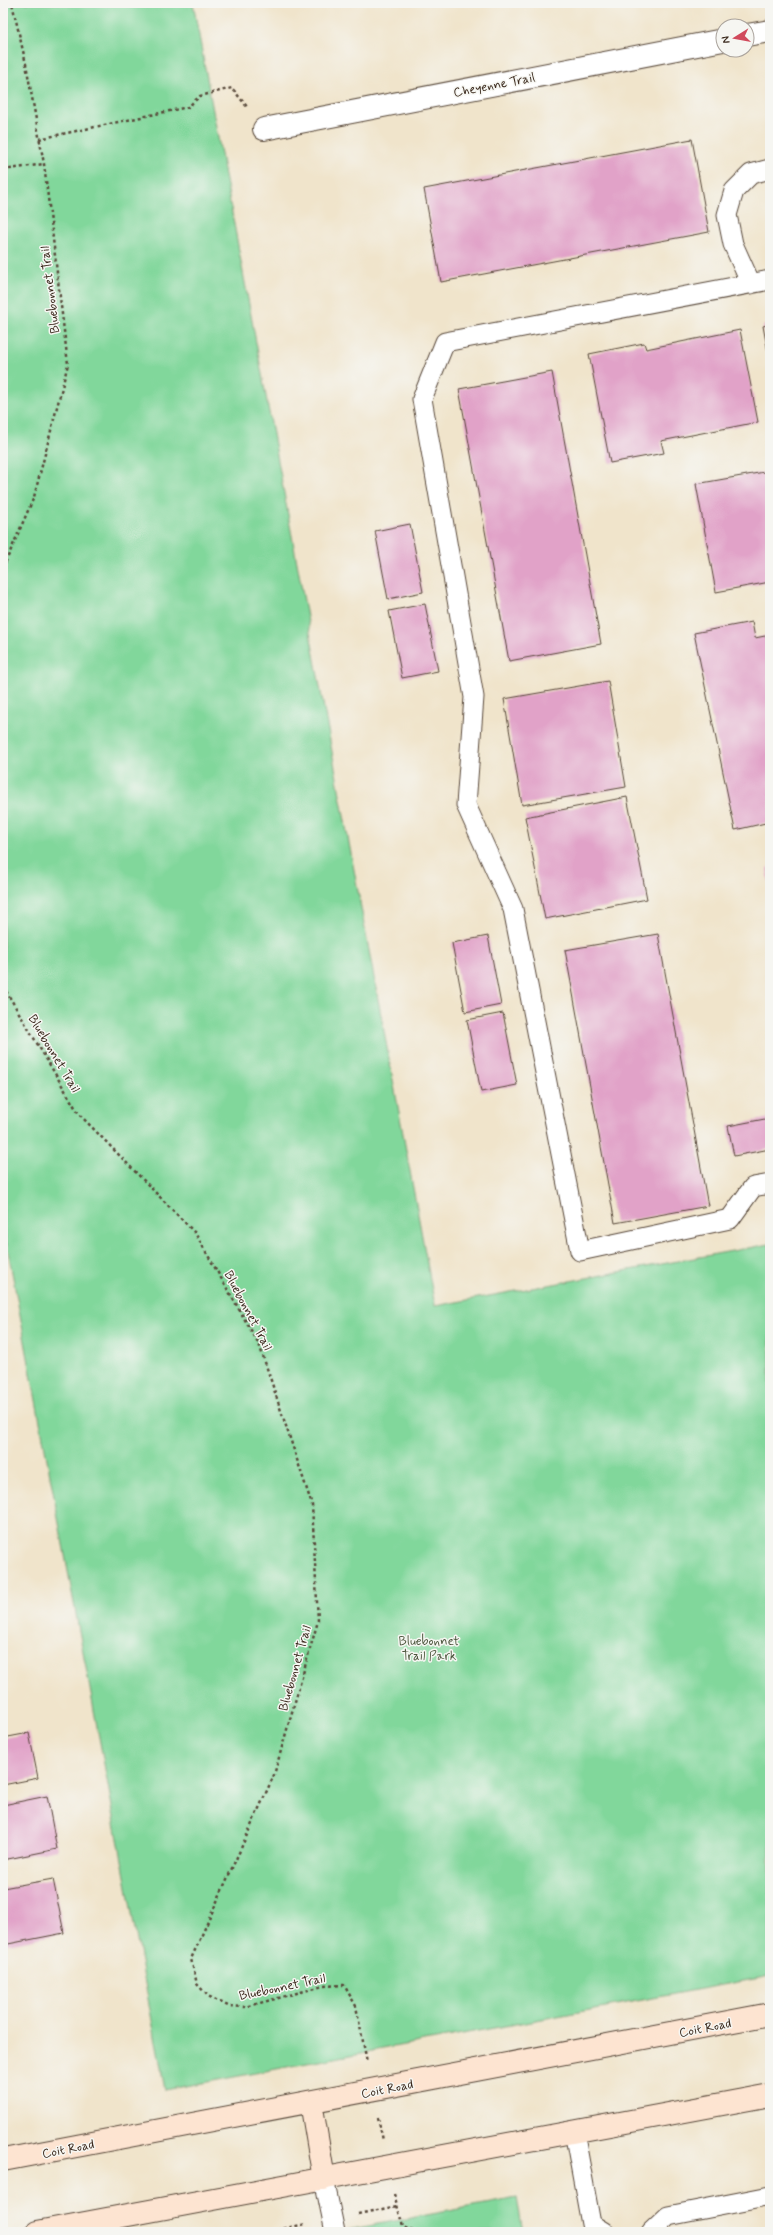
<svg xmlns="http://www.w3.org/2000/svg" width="773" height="2235" font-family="Mynerve,sans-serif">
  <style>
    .green { fill: #81d79b; stroke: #5e805c }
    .building { fill: #e1a2c8 }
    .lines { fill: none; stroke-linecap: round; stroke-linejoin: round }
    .lane-casing { stroke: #564638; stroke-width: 21 }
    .street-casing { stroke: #564638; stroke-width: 24 }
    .secondary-casing { stroke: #564638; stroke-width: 24 }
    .path { stroke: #564638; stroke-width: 2.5; stroke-dasharray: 3 3; stroke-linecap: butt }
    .lane { stroke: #fff; stroke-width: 19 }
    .street { stroke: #fff; stroke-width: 22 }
    .secondary { stroke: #fde4d1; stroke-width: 22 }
    .labels { text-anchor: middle; stroke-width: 3; stroke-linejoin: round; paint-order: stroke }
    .street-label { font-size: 13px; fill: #3b2a1e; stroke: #f6f6f2 }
    .park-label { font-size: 13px; fill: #4c553d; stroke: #f6f6f2 }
  </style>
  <rect width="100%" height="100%" fill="#f6f6f2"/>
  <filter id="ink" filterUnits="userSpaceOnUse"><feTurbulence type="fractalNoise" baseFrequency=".025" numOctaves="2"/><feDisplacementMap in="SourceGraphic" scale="8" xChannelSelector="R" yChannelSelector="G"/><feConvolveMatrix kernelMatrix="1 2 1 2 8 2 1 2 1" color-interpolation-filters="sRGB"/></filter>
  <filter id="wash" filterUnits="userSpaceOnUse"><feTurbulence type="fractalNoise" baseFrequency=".012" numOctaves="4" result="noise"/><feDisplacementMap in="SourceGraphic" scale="16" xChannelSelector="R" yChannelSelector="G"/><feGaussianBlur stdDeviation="0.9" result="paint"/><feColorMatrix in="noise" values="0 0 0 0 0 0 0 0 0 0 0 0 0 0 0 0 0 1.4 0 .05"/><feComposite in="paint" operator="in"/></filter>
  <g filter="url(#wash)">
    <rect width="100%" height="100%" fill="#f0e4cb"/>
    <path class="green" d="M 3,3 L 193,3 L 435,1306 L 770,1244 L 770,1976 L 165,2090 L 3,1224 Z
      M 517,2198 L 523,2232 L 336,2232 Z"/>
    <g id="blocks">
      <path class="building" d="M 256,3 L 271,3 L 271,4 L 257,6 Z
        M 692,139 L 709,232 L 441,282 L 424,189 Z
        M 770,324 L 770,358 L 769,358 L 763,326 Z
        M 740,330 L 758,422 L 661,441 L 664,453 L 610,463 L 589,354 L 644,343 L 646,349 Z
        M 552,372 L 601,644 L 509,661 L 459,389 Z
        M 770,471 L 770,582 L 716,592 L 696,484 Z
        M 410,524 L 423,592 L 388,599 L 375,531 Z
        M 425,604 L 438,671 L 402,678 L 389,611 Z
        M 752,622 L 755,638 L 770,635 L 770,822 L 735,830 L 694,633 Z
        M 608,681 L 626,787 L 522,805 L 504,699 Z
        M 627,797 L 647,899 L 545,919 L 525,817 Z
        M 770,867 L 770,882 L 769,882 L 767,868 Z
        M 658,934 L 708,1206 L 615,1223 L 565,950 Z
        M 488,936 L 501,1005 L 465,1012 L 452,943 Z
        M 503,1013 L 517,1085 L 481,1092 L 467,1020 Z
        M 770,1118 L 770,1149 L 734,1156 L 728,1126 Z
        M 29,1733 L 38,1778 L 3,1785 L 3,1738 Z
        M 47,1796 L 57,1849 L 3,1860 L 3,1805 Z
        M 53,1879 L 64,1933 L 3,1945 L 3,1888 Z"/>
    </g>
  </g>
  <g filter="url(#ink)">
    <use href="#blocks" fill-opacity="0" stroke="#564638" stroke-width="1"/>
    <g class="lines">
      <g class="lane-casing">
        <path id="lane" d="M 770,280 L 445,342 L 422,399 L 474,697 L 466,805 L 513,909 L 580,1251 L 730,1219 L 753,1187 L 770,1184
          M 751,284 L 733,244 L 727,215 L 734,191 L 751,174 L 770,169
          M 574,2131 L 591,2224 L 604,2232
          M 324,2179 L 335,2232
          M 651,2232 L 668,2216 L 770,2196"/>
      </g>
      <g class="street-casing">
        <path id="street" d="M 747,35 L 770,31
          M 264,129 L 723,40"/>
      </g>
      <g class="secondary-casing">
        <path id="secondary" d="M 311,2102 L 324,2179
          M 3,2160 L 770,2014
          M 37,2232 L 770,2095"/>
      </g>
      <path class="path" d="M 39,139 L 188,107 L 200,96 L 232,88 L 248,108
        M 3,170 L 44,164
        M 3,568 L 34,497 L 68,364 L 44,164 L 26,64 L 12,3
        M 3,986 L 79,1114 L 195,1233 L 259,1344 L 312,1505 L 318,1621 L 274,1775 L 191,1959 L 197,1984 L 208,1996 L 228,2006 L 245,2007 L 323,1986 L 344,1985 L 356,2006 L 367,2062
        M 378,2118 L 383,2140
        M 394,2194 L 403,2227 L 415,2232
        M 358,2214 L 397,2206
        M 266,2232 L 306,2224"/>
      <use href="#lane" class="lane"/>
      <use href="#street" class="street"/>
      <use href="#secondary" class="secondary"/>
    </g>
  </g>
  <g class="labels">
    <g class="street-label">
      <text transform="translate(494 84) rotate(-11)" y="5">Cheyenne Trail</text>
      <text transform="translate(49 290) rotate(-97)" y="5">Bluebonnet Trail</text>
      <text transform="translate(55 1053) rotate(59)" y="5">Bluebonnet Trail</text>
      <text transform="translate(249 1310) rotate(62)" y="5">Bluebonnet Trail</text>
      <text transform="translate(294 1668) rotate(-74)" y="5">Bluebonnet Trail</text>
      <text transform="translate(282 1986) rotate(-12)" y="5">Bluebonnet Trail</text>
      <text transform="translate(705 2027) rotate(-11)" y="5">Coit Road</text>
      <text transform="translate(387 2088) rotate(-11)" y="5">Coit Road</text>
      <text transform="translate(68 2148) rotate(-11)" y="5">Coit Road</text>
    </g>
    <g class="park-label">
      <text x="429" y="1645">Bluebonnet<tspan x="429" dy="15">Trail Park</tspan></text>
    </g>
  </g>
  <rect width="773" height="2235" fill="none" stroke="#f6f6f2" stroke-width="16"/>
  <g transform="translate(735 38) rotate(259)"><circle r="19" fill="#f6f6f2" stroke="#aba49d"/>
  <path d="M0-3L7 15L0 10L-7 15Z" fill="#d1495b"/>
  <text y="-6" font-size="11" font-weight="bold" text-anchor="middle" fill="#3b2a1e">N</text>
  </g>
</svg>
